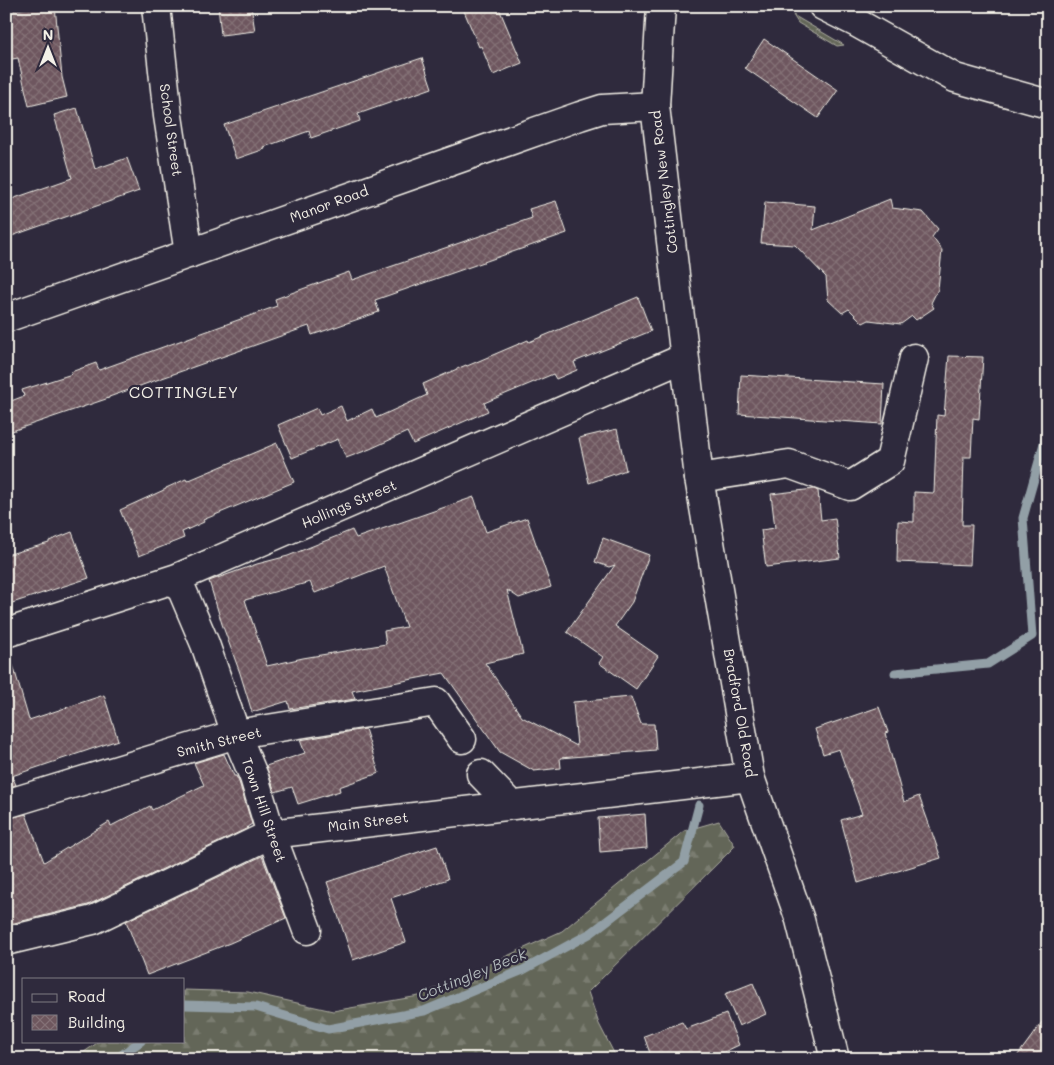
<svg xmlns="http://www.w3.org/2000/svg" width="1054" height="1065" font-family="Mali,sans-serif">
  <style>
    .grass { fill: url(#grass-tufts); stroke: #acaca0 }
    .forest { fill: url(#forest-firs); stroke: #acaca0 }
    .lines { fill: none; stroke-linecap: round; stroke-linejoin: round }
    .stream { stroke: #929fa6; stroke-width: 9 }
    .building { fill: url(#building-cross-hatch); stroke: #f4f1e8; fill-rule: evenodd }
    .minor-casing { stroke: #f4f1e8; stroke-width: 31 }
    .major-casing { stroke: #f4f1e8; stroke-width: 31 }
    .minor { stroke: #2f2a3d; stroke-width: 28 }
    .major { stroke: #2f2a3d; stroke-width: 28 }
    .labels { text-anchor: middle; stroke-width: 4.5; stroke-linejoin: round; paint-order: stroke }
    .street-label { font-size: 14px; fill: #f4f1e8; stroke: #2f2a3d }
    .water-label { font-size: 15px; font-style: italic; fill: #b2babc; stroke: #2f2a3d }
    .quarter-label { font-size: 16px; letter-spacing: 1px; fill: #f4f1e8; stroke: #2f2a3d }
  </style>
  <defs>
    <pattern id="grass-tufts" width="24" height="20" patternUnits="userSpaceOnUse" patternTransform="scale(1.25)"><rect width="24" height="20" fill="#636658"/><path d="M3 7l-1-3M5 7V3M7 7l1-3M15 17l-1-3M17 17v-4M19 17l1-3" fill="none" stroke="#7a7c70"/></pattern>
    <pattern id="forest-firs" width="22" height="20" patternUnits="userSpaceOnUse" patternTransform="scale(1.25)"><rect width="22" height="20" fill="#636658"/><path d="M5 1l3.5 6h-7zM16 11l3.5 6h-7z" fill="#7a7c70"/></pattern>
    <pattern id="building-cross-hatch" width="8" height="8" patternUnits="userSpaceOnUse" patternTransform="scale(1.25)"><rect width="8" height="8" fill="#6e575e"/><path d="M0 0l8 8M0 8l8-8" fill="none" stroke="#837075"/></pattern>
  </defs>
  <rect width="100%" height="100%" fill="#2f2a3d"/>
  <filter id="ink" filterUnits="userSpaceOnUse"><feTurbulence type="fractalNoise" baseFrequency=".02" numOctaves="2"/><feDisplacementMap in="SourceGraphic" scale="10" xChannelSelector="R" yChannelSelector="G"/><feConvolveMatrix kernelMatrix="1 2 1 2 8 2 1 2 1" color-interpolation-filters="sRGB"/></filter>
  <g filter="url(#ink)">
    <path class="grass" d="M 793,15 L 844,45 L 837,46 L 798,23 Z"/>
    <path class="forest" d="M 719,821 L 735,846 L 588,992 L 599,1024 L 617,1059 L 74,1059 L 100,1041 L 184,1041 L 184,990 L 248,992 L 333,1011 L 419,996 L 562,931 L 684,831 Z"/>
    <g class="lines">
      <path class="stream" d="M 895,673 L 988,664 L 1032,636 L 1023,518 L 1048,429
        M 184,1005 L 256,1007 L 328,1029 L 424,1011 L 523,970 L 591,933 L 684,862 L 699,805
        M 116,1059 L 141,1041"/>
    </g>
    <path class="building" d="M 44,6 L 55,6 L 62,77 L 67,97 L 29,106 L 18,58 L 6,60 L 6,11 Z
      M 218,6 L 251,6 L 255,31 L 221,35 Z
      M 462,6 L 498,6 L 522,63 L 493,75 L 481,46 L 479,47 Z
      M 764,39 L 838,90 L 818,118 L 745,68 Z
      M 422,58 L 432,88 L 358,114 L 360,121 L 311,138 L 309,131 L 264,147 L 265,149 L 236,159 L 224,125 Z
      M 77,108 L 95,169 L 127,158 L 139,191 L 6,238 L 6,201 L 72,178 L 54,115 Z
      M 890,199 L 892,208 L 923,212 L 938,229 L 932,237 L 942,250 L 938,289 L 931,303 L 934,308 L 916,320 L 912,316 L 901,324 L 869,320 L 863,323 L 849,309 L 842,313 L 828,300 L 826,277 L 795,245 L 761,243 L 765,202 L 815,206 L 813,230 Z
      M 556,201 L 567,233 L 375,300 L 379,312 L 312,335 L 309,326 L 165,377 L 109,397 L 109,398 L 6,433 L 6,403 L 24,396 L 22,390 L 72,374 L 71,372 L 96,363 L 99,370 L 277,306 L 275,299 L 349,272 L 352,280 L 532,218 L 529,209 Z
      M 638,297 L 651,331 L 574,362 L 577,370 L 556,379 L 553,374 L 484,403 L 488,411 L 413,444 L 407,432 L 370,449 L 346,458 L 338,439 L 292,458 L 278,425 L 317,408 L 320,415 L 341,406 L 347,421 L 372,409 L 376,418 L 427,395 L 423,384 L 466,365 L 467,366 L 528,340 L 529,342 Z
      M 949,356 L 983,357 L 979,419 L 973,418 L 971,457 L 964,457 L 962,525 L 972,525 L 970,565 L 897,562 L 898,521 L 914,522 L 914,492 L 934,493 L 937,415 L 944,416 Z
      M 741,375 L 884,384 L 882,424 L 739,414 Z
      M 617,429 L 626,470 L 589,483 L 579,438 Z
      M 277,443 L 294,482 L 203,520 L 204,522 L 182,532 L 184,538 L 139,556 L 120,510 L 166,489 L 166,488 L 186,479 L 187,481 Z
      M 814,489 L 818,491 L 821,520 L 835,518 L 840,558 L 766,567 L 761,530 L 775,528 L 771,494 Z
      M 474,497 L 486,532 L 527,518 L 551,587 L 519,598 L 507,590 L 523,654 L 485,663 L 522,717 L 577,746 L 573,702 L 631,697 L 641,724 L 654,724 L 656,750 L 560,758 L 561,768 L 534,771 L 500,752 L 444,673 L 352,691 L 355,699 L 290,709 L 288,701 L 252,712 L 240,673 L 222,624 L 209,581 L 257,564 L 288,556 L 352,530 L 356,538 ZM 384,566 L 406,627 L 384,631 L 386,644 L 303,658 L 267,666 L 245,600 L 310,582 L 315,593 Z
      M 72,532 L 89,578 L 6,605 L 6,555 L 49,543 L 49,541 Z
      M 603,538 L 649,555 L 632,602 L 615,626 L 658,656 L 636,689 L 599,663 L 603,657 L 567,632 L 615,565 L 609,567 L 595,562 Z
      M 13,665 L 29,720 L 104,695 L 118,740 L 12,776 L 16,785 L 6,788 L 6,666 Z
      M 879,707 L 888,732 L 885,733 L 904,802 L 919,796 L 941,858 L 858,883 L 841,820 L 862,814 L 839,749 L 823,754 L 815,729 Z
      M 365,729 L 379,773 L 339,787 L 340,791 L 298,804 L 292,787 L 275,792 L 266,766 L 305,753 L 300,740 Z
      M 224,754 L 234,776 L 236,776 L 239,782 L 252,824 L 247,827 L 248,828 L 88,905 L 6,925 L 6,819 L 26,814 L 44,862 L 109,822 L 111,826 L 150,806 L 152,810 L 204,785 L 194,763 Z
      M 645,814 L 647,848 L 600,852 L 598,818 Z
      M 437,846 L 448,879 L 391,898 L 406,942 L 353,960 L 327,882 Z
      M 262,856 L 286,918 L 230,943 L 147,975 L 126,921 Z
      M 753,983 L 766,1014 L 739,1026 L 725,994 Z
      M 726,1014 L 739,1045 L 709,1059 L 652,1059 L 644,1036 L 682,1022 L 686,1029 Z
      M 1048,1014 L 1048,1059 L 1015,1059 Z"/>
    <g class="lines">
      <g class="minor-casing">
        <path id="minor" d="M 156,6 L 168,116 L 189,254
          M 823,6 L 857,23 L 955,78 L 1048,104
          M 6,318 L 580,116 L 602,109 L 655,106
          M 699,478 L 789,464 L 850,486 L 890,461 L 914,358
          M 177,578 L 205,644 L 236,734 L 254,777 L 271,834 L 307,930
          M 6,633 L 177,578 L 684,358
          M 481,774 L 511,805
          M 6,804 L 236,734 L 436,702 L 462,739
          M 6,941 L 93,920 L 271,834 L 750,777"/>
      </g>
      <g class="major-casing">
        <path id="major" d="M 661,6 L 655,106 L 699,478 L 750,777 L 800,920 L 835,1059"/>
      </g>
      <use href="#minor" class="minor"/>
      <use href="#major" class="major"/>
    </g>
  </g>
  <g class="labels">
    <g class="street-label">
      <text transform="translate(171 130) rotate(82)" y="5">School Street</text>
      <text transform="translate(664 182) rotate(-97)" y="5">Cottingley New Road</text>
      <text transform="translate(329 204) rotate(-20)" y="5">Manor Road</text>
      <text transform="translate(349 504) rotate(-23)" y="5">Hollings Street</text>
      <text transform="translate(740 713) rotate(80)" y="5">Bradford Old Road</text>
      <text transform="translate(219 742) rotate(-14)" y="5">Smith Street</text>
      <text transform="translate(264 810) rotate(71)" y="5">Town Hill Street</text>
      <text transform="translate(368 822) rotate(-7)" y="5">Main Street</text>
    </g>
    <g class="water-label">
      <text transform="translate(472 975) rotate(-22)" y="5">Cottingley Beck</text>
    </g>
    <g class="quarter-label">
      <text x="184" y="398">COTTINGLEY</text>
    </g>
  </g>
  <rect width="1054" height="1065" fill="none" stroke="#2f2a3d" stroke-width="25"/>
  <rect x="12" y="12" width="1029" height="1040" fill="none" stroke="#f4f1e8" stroke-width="2" filter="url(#ink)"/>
  <rect x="22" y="978" width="162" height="65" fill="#2f2a3d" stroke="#7e7a81"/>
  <rect x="32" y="994" width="25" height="8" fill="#2f2a3d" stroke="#7e7a81"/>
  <text x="68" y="1002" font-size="15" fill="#f4f1e8">Road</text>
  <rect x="32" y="1015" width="25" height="15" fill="url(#building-cross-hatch)" stroke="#7e7a81"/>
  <text x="68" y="1028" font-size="15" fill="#f4f1e8">Building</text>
  <g transform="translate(48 48)" stroke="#2f2a3d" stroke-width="4" paint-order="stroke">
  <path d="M0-4L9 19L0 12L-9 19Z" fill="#f4f1e8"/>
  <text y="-8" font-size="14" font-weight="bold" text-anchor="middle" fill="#f4f1e8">N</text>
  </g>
</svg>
